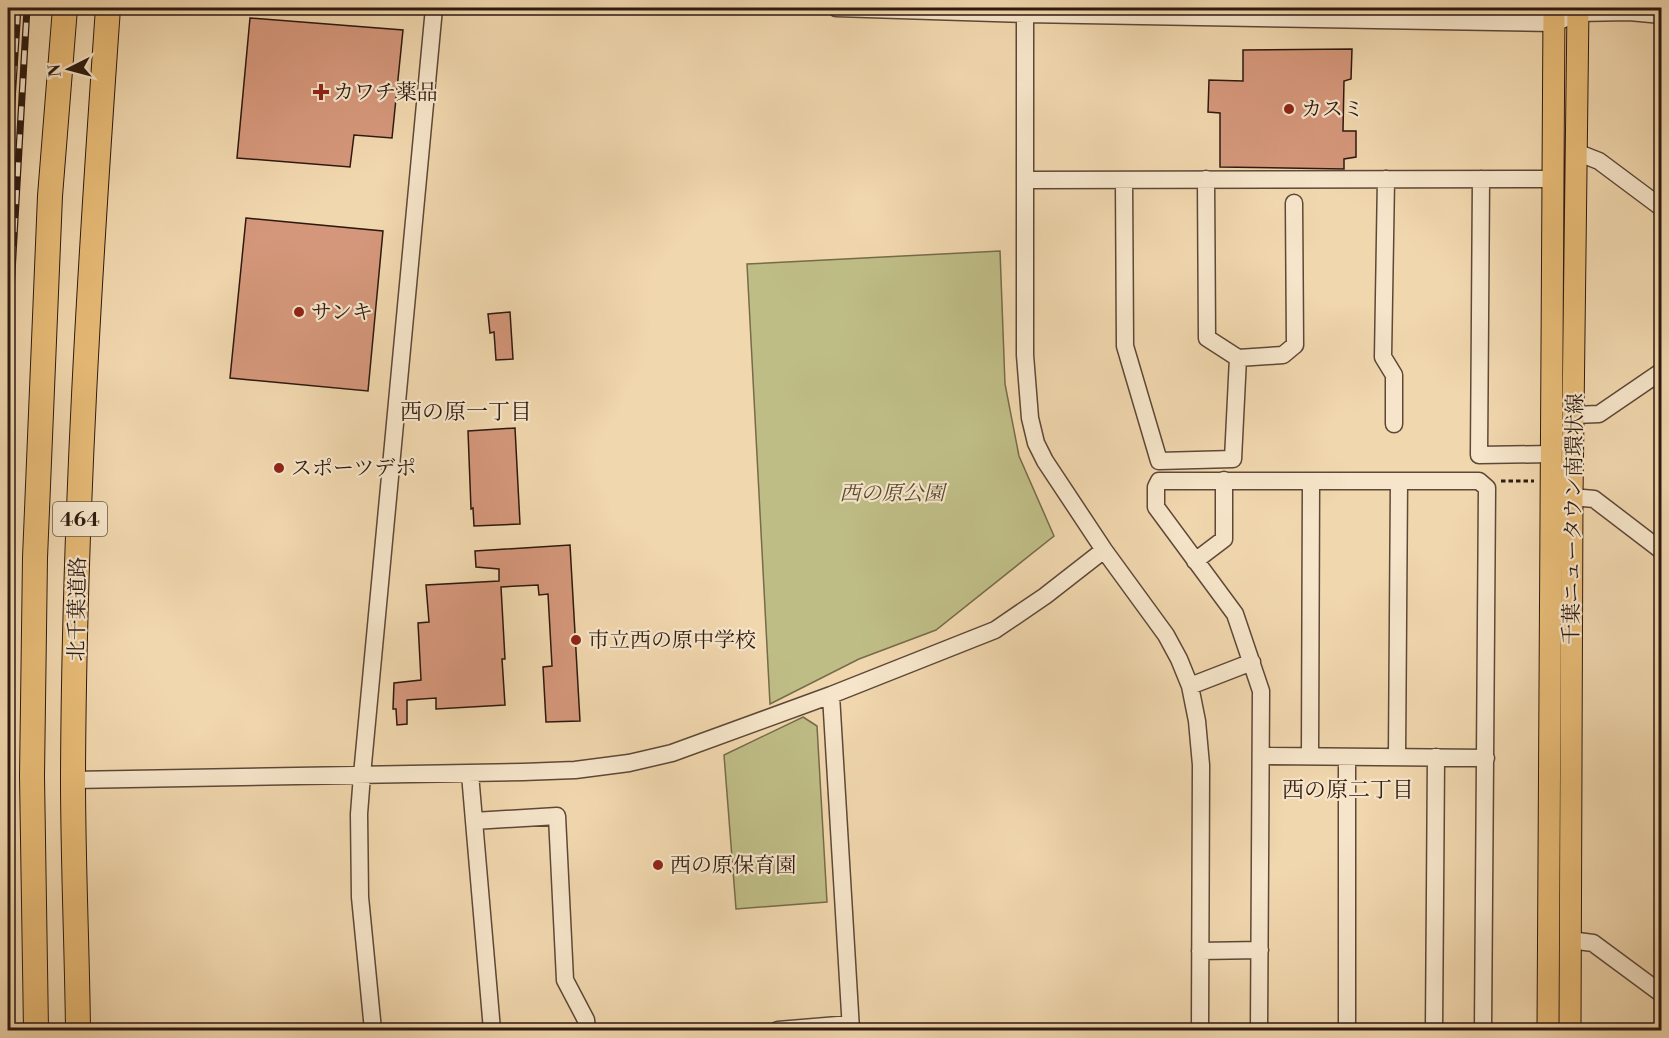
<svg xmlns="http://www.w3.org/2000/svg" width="1669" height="1038" font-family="'Libre Bodoni','Noto Serif JP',serif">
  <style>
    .green { fill: #bfbd86; stroke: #766b4a; stroke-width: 1.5 }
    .building { fill: #d5977b; stroke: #2d190f; stroke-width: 1.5 }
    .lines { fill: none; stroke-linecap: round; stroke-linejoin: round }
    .minor-casing { stroke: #5e4837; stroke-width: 19 }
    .major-casing { stroke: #2d190f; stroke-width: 23 }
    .highway-casing { stroke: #2d190f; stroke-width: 26 }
    .path { stroke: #2d190f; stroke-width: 3; stroke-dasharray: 4.5 3; stroke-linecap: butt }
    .minor { stroke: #f6e5ca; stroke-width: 16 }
    .major { stroke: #e8bc77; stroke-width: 21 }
    .highway { stroke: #e8bc77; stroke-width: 24 }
    .rail-casing { stroke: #2d190f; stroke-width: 7 }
    .rail { stroke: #f6e5ca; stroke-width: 4.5; stroke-dasharray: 14; stroke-linecap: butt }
    .poi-dot { fill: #8f2418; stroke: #f6e5ca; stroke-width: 2 }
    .labels { text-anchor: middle; stroke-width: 4.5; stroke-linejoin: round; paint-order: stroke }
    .shield { fill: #f6e5ca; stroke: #695647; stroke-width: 1.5 }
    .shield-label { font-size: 20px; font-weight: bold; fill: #2d190f }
    .poi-label { font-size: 21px; fill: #2d190f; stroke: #f6e5ca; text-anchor: start }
    .park-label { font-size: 21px; font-style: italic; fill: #594a33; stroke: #f6e5ca }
    .street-label { font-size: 21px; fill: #2d190f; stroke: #f6e5ca }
    .neighbourhood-label { font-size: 22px; fill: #2d190f; stroke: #f6e5ca }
  </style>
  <rect width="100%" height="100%" fill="#f1d7ae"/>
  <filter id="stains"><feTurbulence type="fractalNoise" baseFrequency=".00333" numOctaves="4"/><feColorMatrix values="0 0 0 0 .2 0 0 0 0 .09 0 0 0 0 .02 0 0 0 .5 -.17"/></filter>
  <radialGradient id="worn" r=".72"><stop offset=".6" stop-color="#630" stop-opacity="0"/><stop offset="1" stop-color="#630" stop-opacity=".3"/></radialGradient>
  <path class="green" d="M 1000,251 L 1005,384 L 1019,456 L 1054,536 L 936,630 L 859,659 L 770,704 L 747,264 Z
    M 803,717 L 817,726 L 827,902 L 736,909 L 724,755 Z"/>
  <path class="building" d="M 250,18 L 403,30 L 392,138 L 354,135 L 350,167 L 237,158 Z
    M 1352,49 L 1351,79 L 1344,81 L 1343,131 L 1356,131 L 1356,157 L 1344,159 L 1344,169 L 1220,167 L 1220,113 L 1208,112 L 1209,80 L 1243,81 L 1243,50 Z
    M 246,218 L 383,231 L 368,391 L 230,378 Z
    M 510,312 L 513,359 L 496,360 L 494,332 L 490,333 L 488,314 Z
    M 515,428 L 520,524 L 474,526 L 473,508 L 471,509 L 468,431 Z
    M 570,545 L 580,721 L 546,722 L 543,667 L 552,666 L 548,594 L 539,595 L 538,585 L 501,587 L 505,659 L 502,659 L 505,705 L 436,709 L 436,698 L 407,700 L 407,724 L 397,725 L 396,709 L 393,709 L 394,683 L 421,680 L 418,623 L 429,622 L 426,585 L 499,581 L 499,569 L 476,567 L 475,551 Z"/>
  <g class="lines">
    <g class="minor-casing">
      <path id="minor" d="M 836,8 L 1025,14 L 1554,23 L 1578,13
        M 1022,8 L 1025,14 L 1025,355 L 1030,418 L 1036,443 L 1045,461 L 1104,550 L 1166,635 L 1179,659 L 1190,686 L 1197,721 L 1201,765 L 1200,1030
        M 1567,8 L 1578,13 L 1629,12 L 1662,15
        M 1576,152 L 1599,161 L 1662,208
        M 1206,179 L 1207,338 L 1238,358
        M 1386,179 L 1383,357 L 1394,375 L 1394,424
        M 1481,179 L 1479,455 L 1552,454
        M 1025,180 L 1554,179
        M 1124,180 L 1125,346 L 1159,461 L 1233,459 L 1238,358 L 1283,355 L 1295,345 L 1294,203
        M 1574,415 L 1599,414 L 1662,371
        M 1572,497 L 1594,499 L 1662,551
        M 1195,561 L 1224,539 L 1224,480
        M 1190,686 L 1252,662
        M 831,695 L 851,1030
        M 1261,756 L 1486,758
        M 1310,756 L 1311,481
        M 1347,757 L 1347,1030
        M 1397,757 L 1399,481
        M 470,774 L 474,821 L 557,816 L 565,980 L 586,1020 L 587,1030
        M 73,780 L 523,772 L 575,770 L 629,763 L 672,753 L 831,695 L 995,630 L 1045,596 L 1104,550
        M 474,821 L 492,1030
        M 1570,940 L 1593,943 L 1662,994
        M 1200,951 L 1260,950
        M 373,1030 L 360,897 L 359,814 L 362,775 L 434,8
        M 778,1030 L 850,1024
        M 1259,1030 L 1261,691 L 1235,614 L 1156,507 L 1156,487 L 1159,481 L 1479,481 L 1487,488 L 1483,1030
        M 1434,1030 L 1436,757"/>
    </g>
    <g class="major-casing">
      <path id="major" d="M 1548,1030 L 1554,8
        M 1570,1030 L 1572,497 L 1578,8"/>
    </g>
    <g class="highway-casing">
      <path id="highway" d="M 36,1030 L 32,776 L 35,558 L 50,196 L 65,8
        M 78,1030 C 77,947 73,862 73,778 C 74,521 90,264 108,8"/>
    </g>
    <path class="path" d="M 1501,481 L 1534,481"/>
    <use href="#minor" class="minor"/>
    <use href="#major" class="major"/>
    <use href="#highway" class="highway"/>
    <g class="rail-casing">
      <path id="rail" d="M 8,164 L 18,8
        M 8,344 L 27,8"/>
    </g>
    <use href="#rail" class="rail"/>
  </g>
  <g class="poi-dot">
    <path d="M318 83h6v6h6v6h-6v6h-6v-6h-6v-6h6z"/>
    <circle cx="1289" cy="109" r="6"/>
    <circle cx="299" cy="312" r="6"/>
    <circle cx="279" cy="468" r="6"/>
    <circle cx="576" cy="640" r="6"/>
    <circle cx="658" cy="865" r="6"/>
  </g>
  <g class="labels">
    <rect class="shield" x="53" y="502" width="54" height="34" rx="4.5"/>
    <g class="shield-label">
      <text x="80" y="526">464</text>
    </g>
    <g class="poi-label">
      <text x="333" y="99">カワチ薬品</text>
      <text x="1301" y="116">カスミ</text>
      <text x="311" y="319">サンキ</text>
      <text x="291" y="475">スポーツデポ</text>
      <text x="588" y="647">市立西の原中学校</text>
      <text x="670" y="872">西の原保育園</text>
    </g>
    <g class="park-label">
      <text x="892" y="500">西の原公園</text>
    </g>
    <g class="street-label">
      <text transform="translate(1573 519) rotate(-89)" y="7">千葉ニュータウン南環状線</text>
      <text transform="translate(77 609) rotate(-89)" y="7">北千葉道路</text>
    </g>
    <g class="neighbourhood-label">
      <text x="466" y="419">西の原一丁目</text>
      <text x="1348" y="797">西の原二丁目</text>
    </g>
  </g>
  <rect width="1669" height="1038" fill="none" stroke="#f1d7ae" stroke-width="30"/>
  <rect x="9" y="9" width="1651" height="1020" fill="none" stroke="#2d190f" stroke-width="3"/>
  <rect x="15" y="15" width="1639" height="1008" fill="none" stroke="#2d190f" stroke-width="1.5"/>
  <g transform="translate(69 69) rotate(264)" stroke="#f6e5ca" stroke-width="4.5" paint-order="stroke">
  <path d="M0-4.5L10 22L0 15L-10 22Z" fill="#2d190f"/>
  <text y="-9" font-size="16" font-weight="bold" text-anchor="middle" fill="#2d190f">N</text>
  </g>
  <rect width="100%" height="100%" filter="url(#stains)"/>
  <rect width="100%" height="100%" fill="url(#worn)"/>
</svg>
